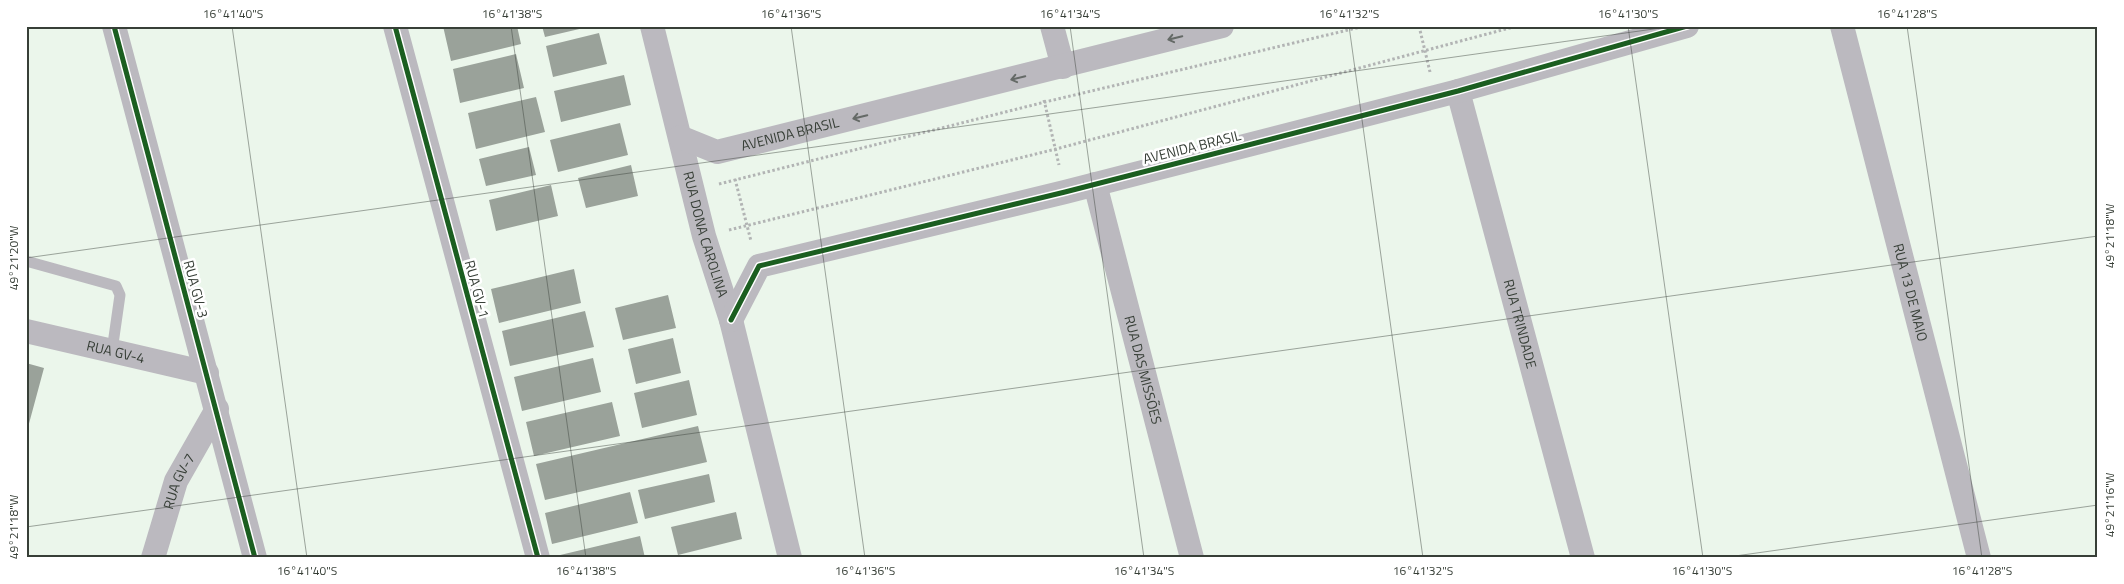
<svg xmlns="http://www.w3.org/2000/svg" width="2124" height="584" font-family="'Titillium Web',sans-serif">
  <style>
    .building { fill: #9aa29a }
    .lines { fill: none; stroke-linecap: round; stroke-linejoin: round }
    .path { stroke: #b2b4b4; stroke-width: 3; stroke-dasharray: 2.5 2.5; stroke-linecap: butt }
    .service { stroke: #bbb9bf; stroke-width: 11 }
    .minor { stroke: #bbb9bf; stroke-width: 24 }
    .cycleway-casing { stroke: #fff; stroke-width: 8 }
    .cycleway { stroke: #1b5e20; stroke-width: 5 }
    .oneway { stroke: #656a67 }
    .ticks { fill: none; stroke: #373f37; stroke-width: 1; stroke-opacity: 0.45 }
    .labels { text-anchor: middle; stroke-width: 5; stroke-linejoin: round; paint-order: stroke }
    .street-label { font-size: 14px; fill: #373f37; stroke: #fff }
    .neatline { fill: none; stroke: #373f37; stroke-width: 2 }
    .ticks-label { font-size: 12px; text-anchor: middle; fill: #373f37 }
  </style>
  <rect width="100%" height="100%" fill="#ebf6eb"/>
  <path class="building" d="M 443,26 L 517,26 L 521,44 L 451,61 Z
    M 542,26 L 588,26 L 588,27 L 545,37 Z
    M 599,33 L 607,64 L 553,77 L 546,46 Z
    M 516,54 L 524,88 L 460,103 L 453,69 Z
    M 624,75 L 631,105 L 561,122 L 554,91 Z
    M 536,97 L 545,132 L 476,149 L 468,113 Z
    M 620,123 L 628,155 L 558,172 L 550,140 Z
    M 529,147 L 536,175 L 486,186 L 479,159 Z
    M 631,165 L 638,196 L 586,208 L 578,178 Z
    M 551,185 L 558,216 L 496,231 L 489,200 Z
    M 574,269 L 581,303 L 499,323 L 491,289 Z
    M 668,295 L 676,328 L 623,340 L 615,308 Z
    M 585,311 L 594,347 L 510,366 L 502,331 Z
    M 673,338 L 681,373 L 636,384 L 628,349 Z
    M 593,358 L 601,392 L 522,411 L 514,377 Z
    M 26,363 L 44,368 L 27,431 L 26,431 Z
    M 689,380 L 697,415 L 642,428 L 634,393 Z
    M 612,402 L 620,436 L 534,456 L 526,422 Z
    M 698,426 L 707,462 L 545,500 L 536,464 Z
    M 709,474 L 715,502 L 645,519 L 638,490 Z
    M 630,492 L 638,523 L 552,544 L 545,513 Z
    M 736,512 L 742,539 L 678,555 L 671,527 Z
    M 640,536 L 645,558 L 557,558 L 556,556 Z"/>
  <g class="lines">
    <path class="path" d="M 1419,26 L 1430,72
      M 1044,100 L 1059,165
      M 735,179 L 751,241
      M 719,184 L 1045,102 L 1365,26
      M 729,230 L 1056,149 L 1517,26"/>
    <path class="service" d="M 26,261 L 116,286 L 120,295 L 112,351"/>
    <g class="minor">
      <path d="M 114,26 L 255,558"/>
      <path d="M 395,26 L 538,558"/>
      <path id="s1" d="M 652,26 L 704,236 L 731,320 L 790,558"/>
      <path d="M 1052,26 L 1063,67"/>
      <path id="s2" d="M 1842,26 L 1979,558"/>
      <path id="s3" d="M 1458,91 L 1583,558"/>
      <path id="s4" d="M 680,137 L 717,152 L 1222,26"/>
      <path id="s5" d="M 1095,184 L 1192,558"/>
      <path d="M 731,320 L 759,266 L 1065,192 L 1458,91 L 1687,26"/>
      <path id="s6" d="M 26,331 L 207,373"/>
      <path id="s7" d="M 153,558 L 176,481 L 217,409"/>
    </g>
    <g class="cycleway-casing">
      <path id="cycleway" d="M 114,26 L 255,558
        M 395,26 L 538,558
        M 731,320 L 759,266 L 1065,192 L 1458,91 L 1687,26"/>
    </g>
    <use href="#cycleway" class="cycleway"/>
  </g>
  <defs><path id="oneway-shaft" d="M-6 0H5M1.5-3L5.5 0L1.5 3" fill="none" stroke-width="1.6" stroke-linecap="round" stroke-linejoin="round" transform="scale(1.25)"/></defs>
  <g class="oneway">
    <use href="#oneway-shaft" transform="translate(1175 38) rotate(166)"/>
    <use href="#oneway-shaft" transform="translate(1018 78) rotate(166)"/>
    <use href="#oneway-shaft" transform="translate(860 117) rotate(166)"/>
  </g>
  <path class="ticks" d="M 232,26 L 307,558M 511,26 L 586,558M 791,26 L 865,558M 1070,26 L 1144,558M 1349,26 L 1423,558M 1628,26 L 1703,558M 1907,26 L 1982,558M 26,258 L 1675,26M 26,527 L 2098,236M 26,546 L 28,558M 1721,558 L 2098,505"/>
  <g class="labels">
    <g class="street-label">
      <text dy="5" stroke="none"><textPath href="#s4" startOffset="115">AVENIDA BRASIL</textPath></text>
      <text transform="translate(1192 147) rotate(-14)" y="5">AVENIDA BRASIL</text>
      <text dy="5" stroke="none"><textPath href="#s1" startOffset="215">RUA DONA CAROLINA</textPath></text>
      <text transform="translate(196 289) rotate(75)" y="5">RUA GV-3</text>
      <text transform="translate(477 289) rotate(75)" y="5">RUA GV-1</text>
      <text dy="5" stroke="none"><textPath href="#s2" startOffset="275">RUA 13 DE MAIO</textPath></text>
      <text dy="5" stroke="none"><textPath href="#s3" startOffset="241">RUA TRINDADE</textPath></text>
      <text dy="5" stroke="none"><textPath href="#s6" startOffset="92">RUA GV-4</textPath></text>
      <text dy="5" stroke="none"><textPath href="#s5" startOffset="192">RUA DAS MISSÕES</textPath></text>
      <text dy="5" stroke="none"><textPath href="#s7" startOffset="81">RUA GV-7</textPath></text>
    </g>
  </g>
  <rect width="2124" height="584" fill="none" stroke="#ffffff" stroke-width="55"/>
  <rect x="28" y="28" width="2068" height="528" class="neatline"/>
  <g class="ticks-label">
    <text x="233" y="18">16°41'40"S</text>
    <text x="512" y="18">16°41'38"S</text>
    <text x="791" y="18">16°41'36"S</text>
    <text x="1070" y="18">16°41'34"S</text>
    <text x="1349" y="18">16°41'32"S</text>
    <text x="1628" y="18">16°41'30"S</text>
    <text x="1907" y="18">16°41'28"S</text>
    <text transform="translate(2110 236) rotate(-90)" y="4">49°21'18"W</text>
    <text transform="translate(14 258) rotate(-90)" y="4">49°21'20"W</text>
    <text transform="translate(2110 505) rotate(-90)" y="4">49°21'16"W</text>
    <text transform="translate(14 527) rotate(-90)" y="4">49°21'18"W</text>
    <text x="307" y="575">16°41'40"S</text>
    <text x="586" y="575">16°41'38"S</text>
    <text x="865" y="575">16°41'36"S</text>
    <text x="1144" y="575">16°41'34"S</text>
    <text x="1423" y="575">16°41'32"S</text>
    <text x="1702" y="575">16°41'30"S</text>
    <text x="1982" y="575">16°41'28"S</text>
  </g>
</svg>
